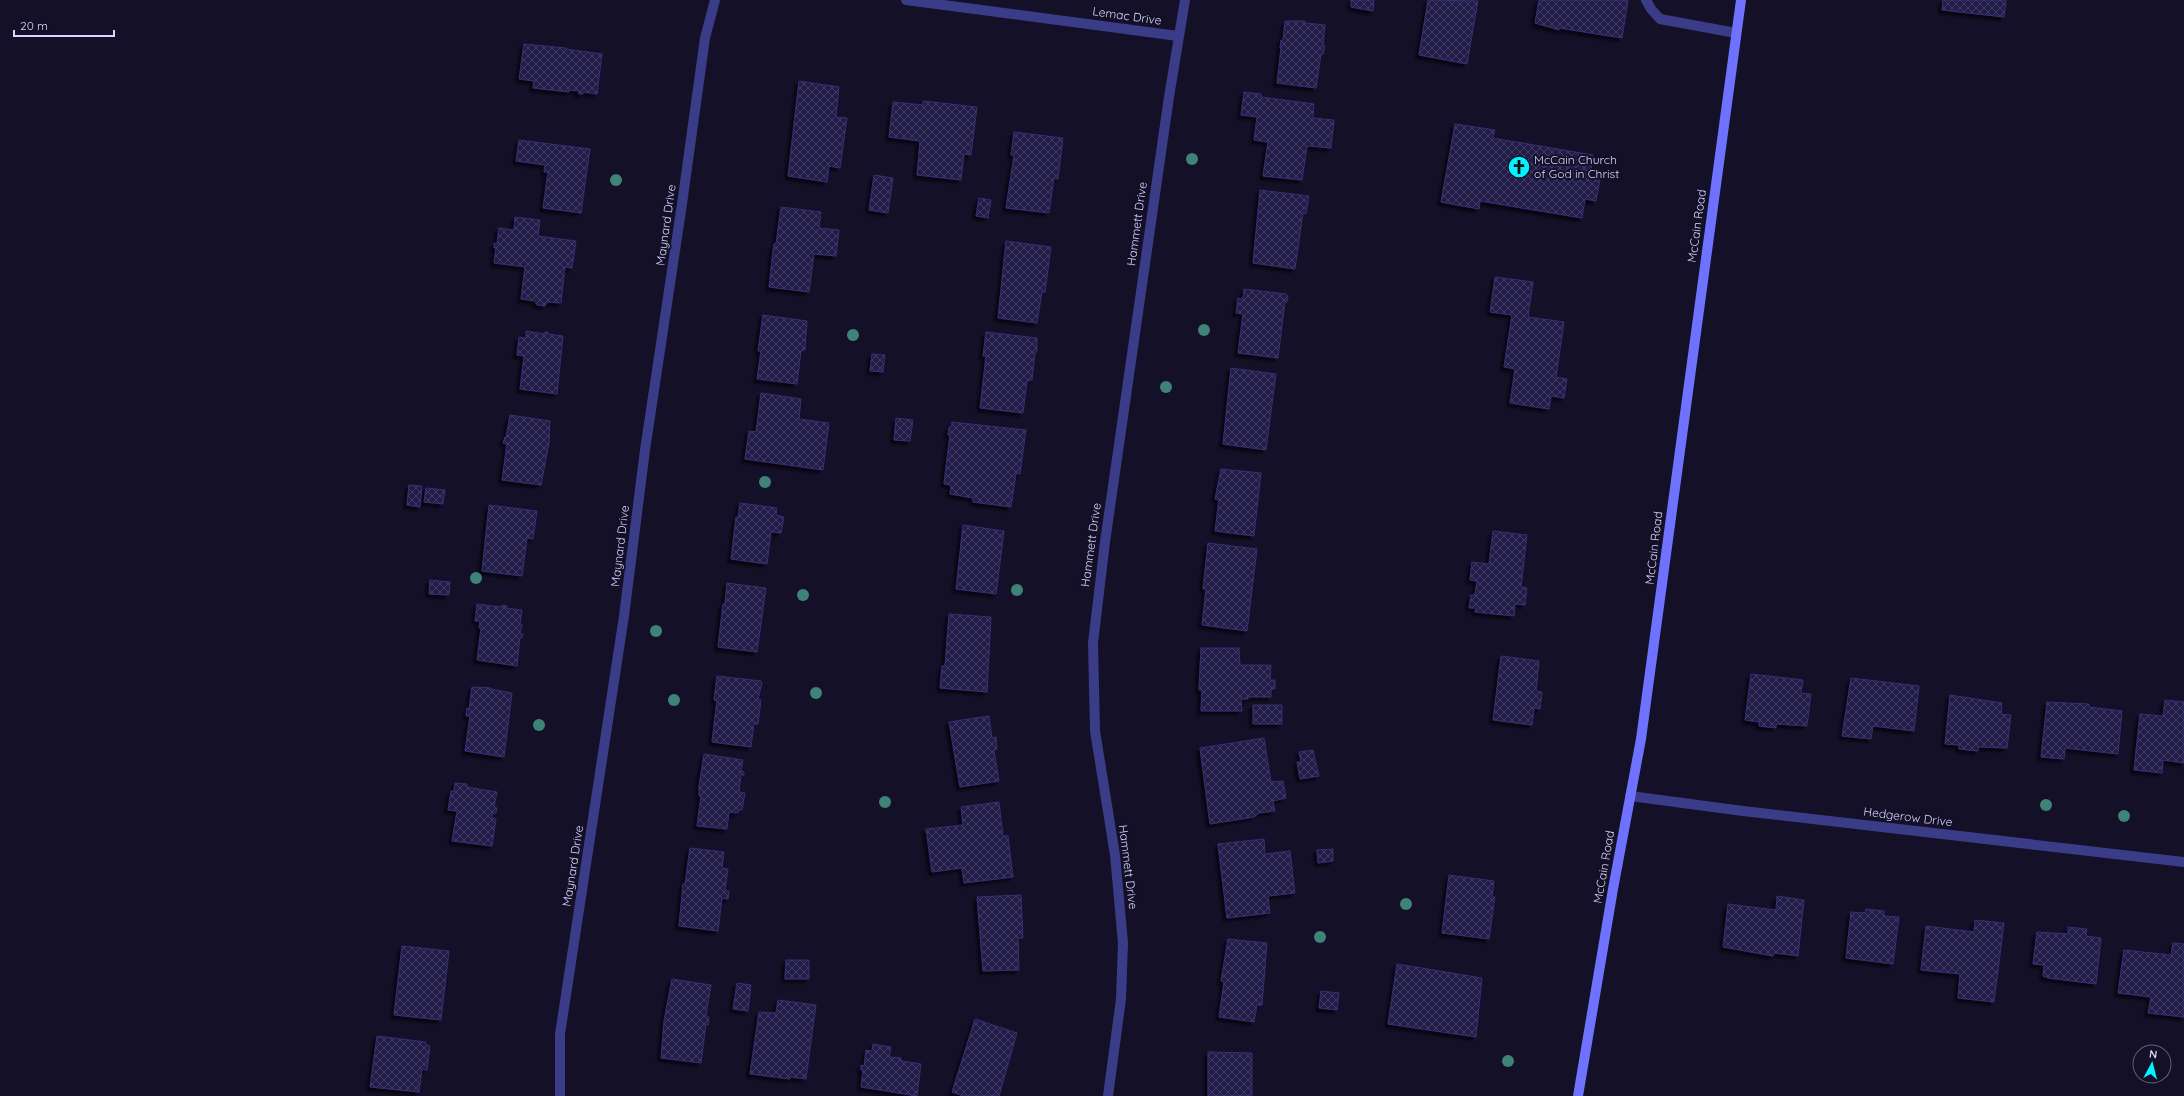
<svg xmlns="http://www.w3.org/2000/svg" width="2184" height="1096" font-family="Quicksand,sans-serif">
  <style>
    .building { fill: url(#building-cross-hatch); stroke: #392e75; filter: url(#shadow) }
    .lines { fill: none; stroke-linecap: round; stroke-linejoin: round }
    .lane { stroke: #3b3c87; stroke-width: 10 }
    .street { stroke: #3b3c87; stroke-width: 10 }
    .secondary { stroke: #6e72fe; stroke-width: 10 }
    .tree { fill: #3e8278 }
    .labels { text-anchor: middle; stroke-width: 4; stroke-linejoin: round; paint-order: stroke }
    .street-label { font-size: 12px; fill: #d9d7ff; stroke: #131028 }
    .poi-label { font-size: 12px; fill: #d9d7ff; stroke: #131028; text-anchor: start }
  </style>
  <defs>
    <pattern id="building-cross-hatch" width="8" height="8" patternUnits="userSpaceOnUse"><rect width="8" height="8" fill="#231c49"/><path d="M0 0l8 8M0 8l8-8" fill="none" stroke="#423c64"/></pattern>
    <filter id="shadow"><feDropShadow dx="-3.5" dy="3.5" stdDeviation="1" flood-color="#0009"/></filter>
  </defs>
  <rect width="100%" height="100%" fill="#131028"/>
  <path class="building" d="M 1351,0 L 1374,0 L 1373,11 L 1351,7 Z
    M 1428,0 L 1478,1 L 1467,64 L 1419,55 Z
    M 1539,0 L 1628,0 L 1622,38 L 1559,28 L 1559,30 L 1535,23 Z
    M 1943,0 L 2006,0 L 2004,17 L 1942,10 Z
    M 1285,21 L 1305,21 L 1305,23 L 1325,25 L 1323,46 L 1325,46 L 1323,54 L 1321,54 L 1316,88 L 1277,83 L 1281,48 L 1280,48 L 1281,40 L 1283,40 Z
    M 524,44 L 566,48 L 566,49 L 602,54 L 597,94 L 583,92 L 583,94 L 579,94 L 579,91 L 569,90 L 569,92 L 533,88 L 534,81 L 519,79 Z
    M 799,81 L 839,87 L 836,117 L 847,118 L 840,168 L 829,166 L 827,182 L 788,176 Z
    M 1244,92 L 1261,94 L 1261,97 L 1314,104 L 1313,118 L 1334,120 L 1331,148 L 1309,146 L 1307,147 L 1302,180 L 1263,176 L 1268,142 L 1254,140 L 1257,117 L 1241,115 Z
    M 923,101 L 977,107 L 971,155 L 964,154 L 961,180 L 917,175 L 920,141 L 889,137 L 893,102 L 923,105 Z
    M 1455,124 L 1495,130 L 1493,138 L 1593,155 L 1590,178 L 1600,180 L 1596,201 L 1585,199 L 1582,218 L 1480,201 L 1479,209 L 1441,202 Z
    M 1014,132 L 1063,138 L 1058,179 L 1054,178 L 1049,213 L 1006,208 L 1014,155 L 1011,155 Z
    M 519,140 L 590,149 L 581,213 L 543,208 L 548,172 L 544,172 L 545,165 L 516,161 Z
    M 874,175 L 893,178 L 888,213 L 869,210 Z
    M 1260,190 L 1309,196 L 1306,214 L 1303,213 L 1295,269 L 1253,263 Z
    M 979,198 L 991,200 L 988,218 L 976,216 Z
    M 781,207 L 821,212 L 819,228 L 839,230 L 836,256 L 814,254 L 809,292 L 769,287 L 773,251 L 774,244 L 776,244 Z
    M 515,217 L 540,220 L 538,236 L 576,241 L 572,268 L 565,267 L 561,303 L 547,302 L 545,306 L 537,305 L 535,301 L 521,299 L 525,267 L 494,263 L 496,248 L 494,248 L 494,243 L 497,244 L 499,228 L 514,230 Z
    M 1006,241 L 1051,247 L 1045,292 L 1042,292 L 1037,323 L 998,318 Z
    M 1495,277 L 1533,282 L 1528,317 L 1564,322 L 1556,377 L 1567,379 L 1564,398 L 1551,396 L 1549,409 L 1510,403 L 1515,369 L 1504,367 L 1512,315 L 1490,312 Z
    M 1244,289 L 1286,294 L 1288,296 L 1287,302 L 1285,302 L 1278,358 L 1238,353 L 1243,314 L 1236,313 L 1238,298 L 1243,299 Z
    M 763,315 L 807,321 L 805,350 L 801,351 L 797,384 L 757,379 L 761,351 L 758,351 Z
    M 526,331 L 544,334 L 545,332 L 548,332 L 548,334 L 563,336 L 557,394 L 520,389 L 524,356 L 517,355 L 519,337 L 526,338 Z
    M 986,332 L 1037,338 L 1037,352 L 1035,352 L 1032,380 L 1027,381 L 1023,413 L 980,408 L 986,356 L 983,356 Z
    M 872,354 L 885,355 L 883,372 L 870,371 Z
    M 1231,368 L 1276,374 L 1266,450 L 1223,444 Z
    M 761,393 L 801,399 L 799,419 L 829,423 L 823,470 L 745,459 L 749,431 L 756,432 Z
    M 510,415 L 550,421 L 549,443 L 541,485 L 502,480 L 507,444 L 503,443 L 505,437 L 506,438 Z
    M 896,418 L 913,420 L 910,441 L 894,440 Z
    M 952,422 L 1026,430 L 1020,474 L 1016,473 L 1011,507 L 973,502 L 973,498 L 950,494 L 951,485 L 944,484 L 950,435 L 948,435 L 949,427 L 951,427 Z
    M 1221,469 L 1261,473 L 1254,536 L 1215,531 L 1219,500 L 1215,499 Z
    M 409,485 L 422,486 L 420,507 L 407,505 Z
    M 426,488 L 445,490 L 443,504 L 424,502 Z
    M 740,503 L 777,508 L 776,515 L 784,517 L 781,533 L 771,532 L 767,564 L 731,559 L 736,517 L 738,518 Z
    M 489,505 L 537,511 L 533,539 L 527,538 L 522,576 L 482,571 Z
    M 963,525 L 1004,531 L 996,594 L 956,589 Z
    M 1493,531 L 1527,535 L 1521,587 L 1527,588 L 1525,605 L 1515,604 L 1514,616 L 1475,612 L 1476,608 L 1469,608 L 1471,595 L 1475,595 L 1477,581 L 1470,580 L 1472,562 L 1489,564 Z
    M 1208,543 L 1257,549 L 1247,631 L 1202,625 L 1206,589 L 1203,589 Z
    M 430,580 L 450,582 L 449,595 L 429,594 Z
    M 727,583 L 766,588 L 757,652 L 718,647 L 723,604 L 725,604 Z
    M 477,604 L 502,607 L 502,605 L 507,606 L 506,608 L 522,610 L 520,624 L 522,625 L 520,634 L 523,634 L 522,638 L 520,637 L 517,666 L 477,660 L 481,628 L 479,628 L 480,621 L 475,621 Z
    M 949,614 L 991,617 L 987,692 L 940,688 L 942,666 L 945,666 Z
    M 1201,648 L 1239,648 L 1240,665 L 1271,665 L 1270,680 L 1275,680 L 1275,689 L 1271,689 L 1271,697 L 1248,697 L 1248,699 L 1241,699 L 1242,711 L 1201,711 L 1202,690 L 1199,690 Z
    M 1501,656 L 1539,661 L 1536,691 L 1542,692 L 1540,709 L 1534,708 L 1532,725 L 1493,720 Z
    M 1751,674 L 1803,680 L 1801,693 L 1811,694 L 1807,726 L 1776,724 L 1776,728 L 1759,726 L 1759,722 L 1745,720 Z
    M 717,676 L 761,681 L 762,683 L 758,699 L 761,700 L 758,724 L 754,724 L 751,747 L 712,742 L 717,700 L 714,700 Z
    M 1851,678 L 1919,686 L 1914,731 L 1873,726 L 1871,739 L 1842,736 Z
    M 472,687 L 491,688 L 491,689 L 512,693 L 504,757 L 465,751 L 470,716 L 466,716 L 467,708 L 469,709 Z
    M 1950,695 L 2002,703 L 2001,714 L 2011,715 L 2007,748 L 1978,747 L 1978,751 L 1959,749 L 1959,745 L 1945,744 Z
    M 2165,700 L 2184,702 L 2184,763 L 2163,760 L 2162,773 L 2134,770 L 2140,714 L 2163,716 Z
    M 2047,702 L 2089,704 L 2089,707 L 2122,711 L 2118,754 L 2065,748 L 2064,759 L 2041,757 Z
    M 1253,705 L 1282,705 L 1282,724 L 1253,724 Z
    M 989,716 L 992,738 L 996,737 L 997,749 L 994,750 L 999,781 L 960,787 L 949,722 Z
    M 1264,738 L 1271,782 L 1283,781 L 1286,798 L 1273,801 L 1275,811 L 1259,813 L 1254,817 L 1210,824 L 1200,748 Z
    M 1313,750 L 1319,776 L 1300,779 L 1297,762 L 1301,762 L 1299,752 Z
    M 704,754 L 743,760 L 741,771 L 744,772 L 744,775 L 741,775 L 739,792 L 745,793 L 742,810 L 739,810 L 738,813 L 729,812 L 727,829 L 697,826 L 701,796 L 699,796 L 699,786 Z
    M 455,783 L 467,784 L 467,787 L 497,792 L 494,807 L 497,808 L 496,813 L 493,813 L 492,818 L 496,819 L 492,846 L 452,841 L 457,811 L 448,810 L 451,791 L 454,791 Z
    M 999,802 L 1003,836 L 1008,836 L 1013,877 L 964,883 L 962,868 L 932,872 L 926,829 L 963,825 L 961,807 Z
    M 1264,839 L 1265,854 L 1290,851 L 1295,893 L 1268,896 L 1270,913 L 1227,918 L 1218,844 Z
    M 690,848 L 724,852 L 722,868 L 728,869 L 725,890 L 729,891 L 728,899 L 722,898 L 718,931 L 679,926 L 683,884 L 685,884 Z
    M 1333,849 L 1333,861 L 1318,863 L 1317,850 Z
    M 1449,875 L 1494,881 L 1492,897 L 1495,897 L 1489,939 L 1442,933 Z
    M 1021,895 L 1023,938 L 1018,938 L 1019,970 L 983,971 L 977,897 Z
    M 1777,896 L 1804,900 L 1798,956 L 1774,953 L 1773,956 L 1723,947 L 1728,904 L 1776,910 Z
    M 1866,909 L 1884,911 L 1884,916 L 1899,917 L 1893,964 L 1846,958 L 1851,912 L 1865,913 Z
    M 1975,920 L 2004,923 L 1994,1002 L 1958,998 L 1960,974 L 1921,970 L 1926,926 L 1974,932 Z
    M 2068,927 L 2087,929 L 2086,936 L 2101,938 L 2096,984 L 2048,978 L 2043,976 L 2044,965 L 2033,964 L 2037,932 L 2068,934 Z
    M 1228,939 L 1267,943 L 1262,1005 L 1257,1005 L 1254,1022 L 1219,1017 L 1224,982 L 1221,981 Z
    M 2173,943 L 2184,944 L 2184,1017 L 2148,1013 L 2151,997 L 2118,993 L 2124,950 L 2171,955 Z
    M 402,946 L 449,951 L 441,1020 L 394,1015 Z
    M 786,960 L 809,960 L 809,979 L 785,979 Z
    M 1397,964 L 1482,978 L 1476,1037 L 1388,1024 Z
    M 672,979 L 711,985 L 706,1015 L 709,1018 L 708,1025 L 706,1024 L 701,1063 L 661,1058 L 664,1021 Z
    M 737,983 L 751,985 L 748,1011 L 733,1009 Z
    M 1321,991 L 1339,993 L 1337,1010 L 1319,1008 Z
    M 778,1000 L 816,1005 L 806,1079 L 790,1077 L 790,1079 L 750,1074 L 759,1012 L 776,1013 Z
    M 975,1019 L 1017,1033 L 999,1096 L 964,1096 L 952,1092 Z
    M 377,1036 L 426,1042 L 426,1045 L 430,1046 L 427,1070 L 422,1069 L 419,1092 L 370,1087 Z
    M 873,1044 L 891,1047 L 889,1057 L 901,1058 L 901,1061 L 921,1064 L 917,1096 L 861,1087 L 863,1070 L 861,1070 L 861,1065 L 864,1066 L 866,1050 L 872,1051 Z
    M 1208,1052 L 1252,1053 L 1252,1096 L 1208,1096 Z"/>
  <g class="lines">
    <path class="lane" d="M 1646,0 L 1651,9 L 1660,19 L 1736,33"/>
    <path class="street" d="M 906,0 L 1178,36
      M 1630,796 L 1743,811 L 2184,862
      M 560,1096 L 560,1034 L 624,616 L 645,450 L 682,204 L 705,38 L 715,0
      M 1108,1096 L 1121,999 L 1123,943 L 1115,855 L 1095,731 L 1093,643 L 1105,542 L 1169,97 L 1185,0"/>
    <path class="secondary" d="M 1578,1096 L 1613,889 L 1641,739 L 1741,0"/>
  </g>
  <g class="tree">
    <circle cx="1192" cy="159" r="6"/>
    <circle cx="616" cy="180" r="6"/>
    <circle cx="1204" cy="330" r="6"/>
    <circle cx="853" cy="335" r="6"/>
    <circle cx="1166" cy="387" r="6"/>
    <circle cx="765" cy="482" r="6"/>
    <circle cx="476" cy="578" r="6"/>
    <circle cx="1017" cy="590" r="6"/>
    <circle cx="803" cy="595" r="6"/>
    <circle cx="656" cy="631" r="6"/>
    <circle cx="816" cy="693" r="6"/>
    <circle cx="674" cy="700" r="6"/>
    <circle cx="539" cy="725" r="6"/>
    <circle cx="885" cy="802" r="6"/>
    <circle cx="2046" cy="805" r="6"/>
    <circle cx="2124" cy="816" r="6"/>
    <circle cx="1406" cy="904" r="6"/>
    <circle cx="1320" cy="937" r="6"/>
    <circle cx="1508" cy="1061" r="6"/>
  </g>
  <defs>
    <g id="church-disc" transform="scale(1.15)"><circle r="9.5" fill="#04f1fe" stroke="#131028"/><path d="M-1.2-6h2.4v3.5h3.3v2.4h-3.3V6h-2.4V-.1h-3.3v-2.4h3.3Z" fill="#111"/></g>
  </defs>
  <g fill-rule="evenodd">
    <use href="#church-disc" x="1519" y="167"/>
  </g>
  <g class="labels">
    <g class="street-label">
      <text transform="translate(1127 16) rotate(8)" y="4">Lemac Drive</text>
      <text transform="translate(1137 224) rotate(-82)" y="4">Hammett Drive</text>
      <text transform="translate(666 225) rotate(-82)" y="4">Maynard Drive</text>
      <text transform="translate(1697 226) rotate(-82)" y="4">McCain Road</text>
      <text transform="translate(1091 545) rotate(-82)" y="4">Hammett Drive</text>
      <text transform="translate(620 546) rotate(-83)" y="4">Maynard Drive</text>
      <text transform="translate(1654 548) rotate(-83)" y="4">McCain Road</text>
      <text transform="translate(1908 817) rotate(7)" y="4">Hedgerow Drive</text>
      <text transform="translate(573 866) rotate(-81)" y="4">Maynard Drive</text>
      <text transform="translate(1128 867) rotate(83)" y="4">Hammett Drive</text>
      <text transform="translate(1604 867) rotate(-80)" y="4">McCain Road</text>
    </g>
    <g class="poi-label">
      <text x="1534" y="164">McCain Church<tspan x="1534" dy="14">of God in Christ</tspan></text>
    </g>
  </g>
  <g transform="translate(2152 1064) rotate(7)"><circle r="19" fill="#131028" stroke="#62607e"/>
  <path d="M0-3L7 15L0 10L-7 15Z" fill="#04f1fe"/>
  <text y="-6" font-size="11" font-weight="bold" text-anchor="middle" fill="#d9d7ff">N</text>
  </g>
  <path d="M14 30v6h100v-6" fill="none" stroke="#d9d7ff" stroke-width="2"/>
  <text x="20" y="30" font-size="12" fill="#d9d7ff" stroke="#131028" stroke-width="3" paint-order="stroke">20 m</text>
</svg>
